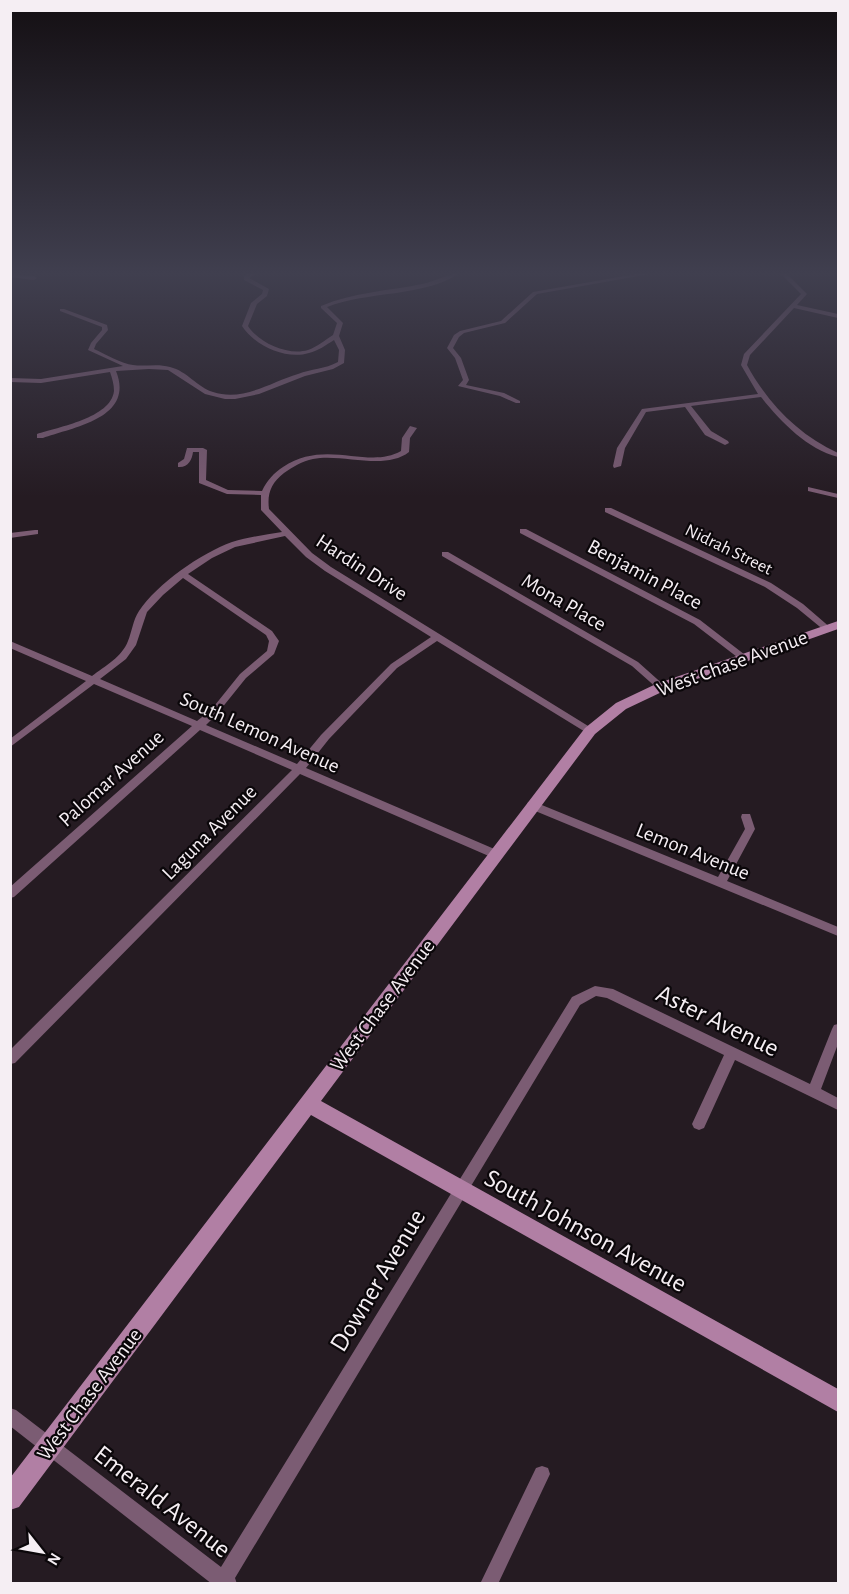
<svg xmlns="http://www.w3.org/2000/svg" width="849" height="1594" font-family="'Alegreya Sans',sans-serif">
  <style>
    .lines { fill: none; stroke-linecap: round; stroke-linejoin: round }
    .street { fill: #7b5c73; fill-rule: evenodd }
    .secondary { fill: #b17fa4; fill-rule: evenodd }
    .labels { text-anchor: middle; stroke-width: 4.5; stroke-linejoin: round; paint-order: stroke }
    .far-street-label { font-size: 18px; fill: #f5eef3; stroke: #0b070a }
    .street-label { font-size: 21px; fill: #f5eef3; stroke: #0b070a }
    .near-street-label { font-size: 26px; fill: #f5eef3; stroke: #0b070a }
  </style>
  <rect width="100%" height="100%" fill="#251b22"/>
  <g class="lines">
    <path class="street" d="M 10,274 L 34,276 L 37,278 L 34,280 L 10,277 Z
      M 247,274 L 256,274 L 249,278 L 269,289 L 267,296 L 257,304 L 248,326 C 259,343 288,356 308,350 C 317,347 325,340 333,335 L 337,323 L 321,308 L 321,306 C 354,292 388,291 422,284 C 434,282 446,274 458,274 C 424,297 367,291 327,307 L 343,323 L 339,336 L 345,350 L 344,363 L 333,369 L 305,376 L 259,394 L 235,399 L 225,399 L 205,394 L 168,370 L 149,369 L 116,371 C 135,418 74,427 43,438 L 37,438 L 37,434 C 58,427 111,418 114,391 C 114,384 112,378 110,372 L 41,383 L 10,382 L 10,378 L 41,379 L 123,366 L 88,350 L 91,343 L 102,330 L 102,327 L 60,311 L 60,309 L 64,309 L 107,325 L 108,330 L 96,344 L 94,349 C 105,354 122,364 133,365 C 145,367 157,363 170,367 C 187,371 197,387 213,392 C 243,402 271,382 298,374 C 311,369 325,369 338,362 L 339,350 L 334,340 C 326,345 318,351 309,353 C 286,360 255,346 242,326 L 251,303 L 262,294 L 263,290 L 244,280 L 244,276 Z
      M 636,274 L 650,274 L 537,294 L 505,323 L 464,333 L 459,337 L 453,348 L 461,358 L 469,380 L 466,385 L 504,393 L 520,401 L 520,403 L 516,403 L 500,396 L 458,386 L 463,380 L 455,358 L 447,348 L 454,335 L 460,331 L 501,321 L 533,292 Z
      M 781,274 L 787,274 L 807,294 L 797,305 L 838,314 L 838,318 L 794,308 L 750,355 L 747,365 C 767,402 798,435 838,453 L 838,457 C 807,449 781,422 761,397 L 691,406 L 711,431 L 728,441 L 729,443 L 725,445 L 705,435 L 685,407 L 646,412 L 625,448 L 621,466 L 614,468 L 613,466 L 617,448 L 642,409 L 758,394 L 741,365 L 744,354 L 801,294 Z
      M 410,426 L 417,428 L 410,438 L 409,452 C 385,471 342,453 313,459 C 302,461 293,467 284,473 C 271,483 267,494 269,509 L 312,553 L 331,567 L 593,729 L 595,731 L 593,733 L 587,733 L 437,641 L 397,668 L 329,739 L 306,768 L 499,851 L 501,854 L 499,857 L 491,857 L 300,774 L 15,1063 L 10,1064 L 10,1050 L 292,770 L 200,730 L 14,897 L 10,898 L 10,887 L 192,726 L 94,684 L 10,747 L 10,739 L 86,681 L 10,648 L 10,641 L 92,676 C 105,666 122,657 128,641 C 132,631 133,620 139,611 C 157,584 201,553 232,542 C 248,537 265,535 282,532 L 261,510 L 261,495 L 227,494 L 199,483 L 199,452 L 193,452 C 192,460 188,468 178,467 L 178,463 L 184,459 L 187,448 L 203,448 L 207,450 L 206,480 L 228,490 L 262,491 C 267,480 274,473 283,467 C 326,438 368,470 401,451 L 402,438 ZM 285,536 L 306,557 L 325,571 L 431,637 L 391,664 L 321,735 L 297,764 L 206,725 L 217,714 L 246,678 L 274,654 L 279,641 L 272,631 L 188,574 L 212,558 L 235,547 ZM 183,578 L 266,635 L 269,641 L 267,651 L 240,674 L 211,710 L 197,721 L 100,679 L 126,659 L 136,645 L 147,612 L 163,595 Z
      M 808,487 L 838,494 L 838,498 L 808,491 Z
      M 605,508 L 611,508 L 771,583 L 803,604 L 832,629 L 828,632 L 825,631 L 797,608 L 765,587 L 605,512 Z
      M 520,529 L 526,529 L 700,620 L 749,658 L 744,661 L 741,660 L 694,624 L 520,533 Z
      M 35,530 L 38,530 L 38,534 L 10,538 L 10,533 Z
      M 442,552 L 448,552 L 638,662 L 666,687 L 664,689 L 658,689 L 632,666 L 442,556 Z
      M 532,801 L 718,877 L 745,829 L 741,817 L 742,814 L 750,814 L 755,829 L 727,881 L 838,927 L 838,936 L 528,808 L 527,805 L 528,802 Z
      M 595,986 L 613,989 L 810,1084 L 832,1029 L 834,1025 L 838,1024 L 838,1044 L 821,1089 L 838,1098 L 838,1110 L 735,1060 L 704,1128 L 699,1130 L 694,1128 L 692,1124 L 724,1055 L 607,998 L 596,996 L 580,1005 L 235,1578 L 237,1584 L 212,1584 L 10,1426 L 10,1408 L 16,1410 L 221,1567 L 572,997 Z
      M 542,1466 L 548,1468 L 550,1474 L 498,1584 L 480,1584 L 536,1468 Z"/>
    <path class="secondary" d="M 838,621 L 838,629 L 666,690 L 626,709 L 595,734 L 321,1101 L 838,1389 L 838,1412 L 311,1115 L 19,1507 L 10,1510 L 10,1478 L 585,728 L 616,703 L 656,684 Z"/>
  </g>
  <linearGradient id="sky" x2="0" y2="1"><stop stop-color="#140f13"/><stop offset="0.55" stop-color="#403f4f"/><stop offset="1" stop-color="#403f4f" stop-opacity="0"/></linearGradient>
  <rect width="849" height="497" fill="url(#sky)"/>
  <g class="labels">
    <g class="far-street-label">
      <text transform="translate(729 549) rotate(26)" y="6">Nidrah Street</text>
    </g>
    <g class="street-label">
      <text transform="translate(362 567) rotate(33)" y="7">Hardin Drive</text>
      <text transform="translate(645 574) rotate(28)" y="7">Benjamin Place</text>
      <text transform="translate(564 602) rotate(30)" y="7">Mona Place</text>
      <text transform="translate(732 663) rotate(-20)" y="7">West Chase Avenue</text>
      <text transform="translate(260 732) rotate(24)" y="7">South Lemon Avenue</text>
      <text transform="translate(111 778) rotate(-42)" y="7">Palomar Avenue</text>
      <text transform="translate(209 832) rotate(-45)" y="7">Laguna Avenue</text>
      <text transform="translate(693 851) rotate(22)" y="7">Lemon Avenue</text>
      <text transform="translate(382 1005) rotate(-53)" y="7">West Chase Avenue</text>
      <text transform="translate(89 1394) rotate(-53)" y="7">West Chase Avenue</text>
    </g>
    <g class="near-street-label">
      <text transform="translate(718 1020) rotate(26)" y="9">Aster Avenue</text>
      <text transform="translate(586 1230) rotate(29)" y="9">South Johnson Avenue</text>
      <text transform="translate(377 1280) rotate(-59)" y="9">Downer Avenue</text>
      <text transform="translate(163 1501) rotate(38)" y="9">Emerald Avenue</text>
    </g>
  </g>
  <rect width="849" height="1594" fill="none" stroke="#f5eef3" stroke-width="24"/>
  <g transform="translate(42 1552) rotate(121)" stroke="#0b070a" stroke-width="4.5" paint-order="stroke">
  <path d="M0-4.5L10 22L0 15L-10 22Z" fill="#f5eef3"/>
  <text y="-9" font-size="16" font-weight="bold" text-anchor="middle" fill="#f5eef3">N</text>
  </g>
</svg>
